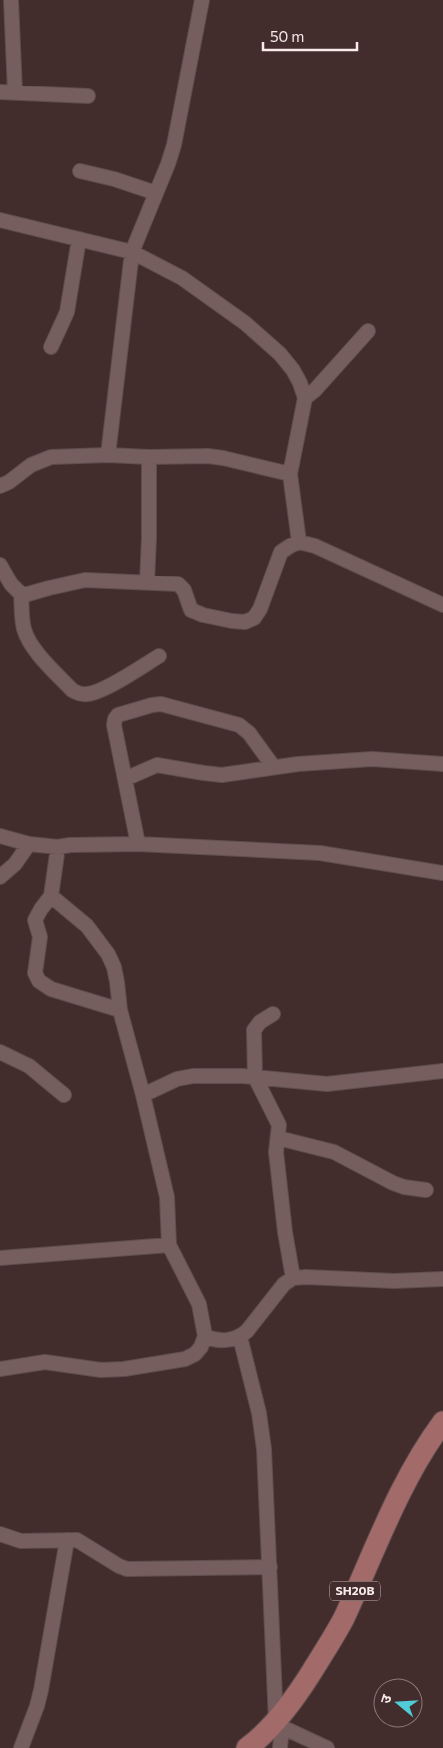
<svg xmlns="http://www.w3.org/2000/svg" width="443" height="1748" font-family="Commissioner,'Noto Sans Devanagari',sans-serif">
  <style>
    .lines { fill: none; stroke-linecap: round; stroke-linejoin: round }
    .minor-casing { stroke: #5e4d4c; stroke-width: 16 }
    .primary-casing { stroke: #5e4d4c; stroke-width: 23 }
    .minor { stroke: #775e5e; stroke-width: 14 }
    .primary { stroke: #a26b6a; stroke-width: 21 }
    .labels { text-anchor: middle; stroke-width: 4; stroke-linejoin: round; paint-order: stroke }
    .shield { fill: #422d2c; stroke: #c2b2b1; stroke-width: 1 }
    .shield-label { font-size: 12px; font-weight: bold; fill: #f9ebea }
  </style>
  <rect width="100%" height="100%" fill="#422d2c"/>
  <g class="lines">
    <g class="minor-casing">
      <path id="minor" d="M 11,0 L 15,92
        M 0,92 L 88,96
        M 80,171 L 114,179 L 156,193
        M 0,220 L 132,252 L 182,278 L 245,323 L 280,354 L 293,370 L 300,383 L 305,398 L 290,474 L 299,542
        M 51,347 L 67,312 L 79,239
        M 305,398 L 315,390 L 368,331
        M 108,455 L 132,252 L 168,164 L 174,145 L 202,0
        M 0,486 L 9,482 L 31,465 L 51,457 L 108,455 L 149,457 L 208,456 L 223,458 L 290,474
        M 0,565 L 11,584 L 21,594 L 28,594 L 49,588 L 85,580 L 178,584 L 184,590 L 191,610 L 203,615 L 232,621 L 245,622 L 254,618 L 260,609 L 281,552 L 290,546 L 299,542 L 315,546 L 443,605
        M 147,582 L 149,538 L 149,457
        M 21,594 C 22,605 21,618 24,629 C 30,651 57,674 72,690 C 77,693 81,695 87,694 C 104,693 144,665 159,656
        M 125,779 L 157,765 L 204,773 L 222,775 L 298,764 L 372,759 L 443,764
        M 0,836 L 29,844 L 58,847 L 70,845 L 138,844 L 320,853 L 443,873
        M 138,844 L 114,725 L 115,719 L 118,715 L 152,705 L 161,704 L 239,725 L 249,733 L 273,766
        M 58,847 L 51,896 L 41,909 L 35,920 L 40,937 L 35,973 L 39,981 L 51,989 L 120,1010
        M 0,877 L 15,864 L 29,844
        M 51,896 L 87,926 L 108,954 L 114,967 L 117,982 L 120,1010 L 143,1095 L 167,1197 L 169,1245 L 199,1304 L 205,1336 C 219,1343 236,1341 247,1331 L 284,1284 L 293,1278 L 306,1277 L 394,1281 L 443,1279
        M 273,1014 L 260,1022 L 254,1030 L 255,1077 L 279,1125 L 276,1152 L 285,1232 L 293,1278
        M 0,1052 L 29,1066 L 64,1095
        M 143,1095 L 177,1079 L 193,1076 L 242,1076 L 327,1084 L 443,1071
        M 278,1138 L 334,1152 L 393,1183 L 404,1187 L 426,1190
        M 0,1258 L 169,1245
        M 240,1337 L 259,1413 L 264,1449 L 276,1721 L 282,1727 L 327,1748
        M 0,1369 L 45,1362 L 101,1370 L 124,1369 L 185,1359 L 195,1354 L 201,1347 L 205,1336
        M 0,1534 L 21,1541 L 77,1540 L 119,1566 L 127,1569 L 270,1567
        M 21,1748 L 37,1706 L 41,1690 L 67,1540
        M 280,1748 L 282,1727"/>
    </g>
    <g class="primary-casing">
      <path id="primary" d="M 247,1748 C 273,1729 294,1700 311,1673 C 322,1655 334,1637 344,1618 C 375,1551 399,1481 443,1422"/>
    </g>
    <use href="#minor" class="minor"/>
    <use href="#primary" class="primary"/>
  </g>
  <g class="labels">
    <rect class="shield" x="330" y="1581.5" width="50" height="19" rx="4"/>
    <g class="shield-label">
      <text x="355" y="1595">SH20B</text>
    </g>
  </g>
  <g transform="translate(398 1703) rotate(288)"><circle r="24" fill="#422d2c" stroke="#8b7978"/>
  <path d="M0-4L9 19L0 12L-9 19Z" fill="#52cbd9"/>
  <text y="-8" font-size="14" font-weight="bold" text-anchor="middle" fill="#f9ebea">उ</text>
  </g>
  <path d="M263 42v8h94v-8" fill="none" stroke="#f9ebea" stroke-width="2.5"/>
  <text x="270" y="42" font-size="15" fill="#f9ebea" stroke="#422d2c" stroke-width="4" paint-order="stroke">50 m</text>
</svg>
